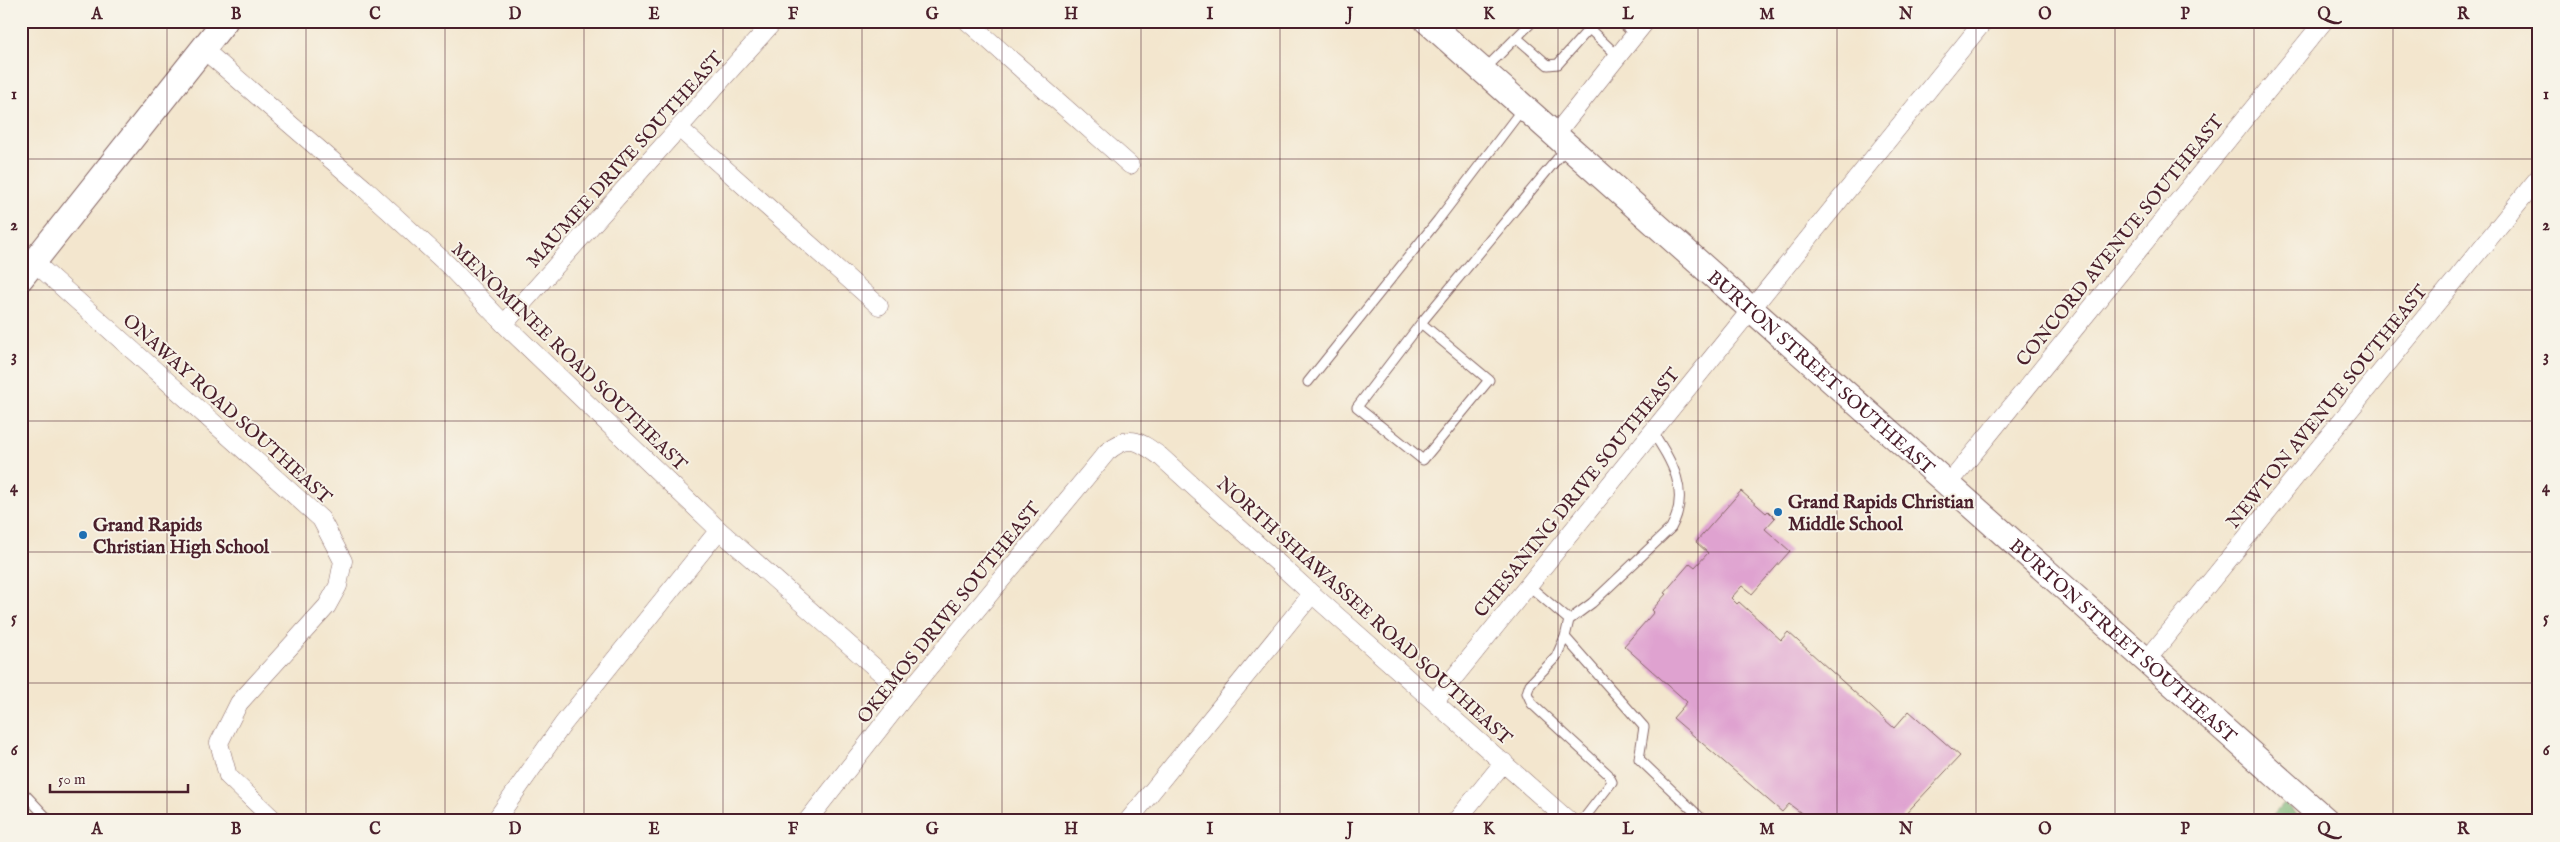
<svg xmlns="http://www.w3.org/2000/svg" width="2560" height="842" font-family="'IM FELL English',serif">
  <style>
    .forest { fill: #7ab676; stroke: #626a50 }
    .building { fill: #dfa2d0 }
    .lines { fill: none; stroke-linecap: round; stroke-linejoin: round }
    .lane-casing { stroke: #856564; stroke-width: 11 }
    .street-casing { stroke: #856564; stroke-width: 19 }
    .secondary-casing { stroke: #856564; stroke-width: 27 }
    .lane { stroke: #fff; stroke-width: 9 }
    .street { stroke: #fff; stroke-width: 18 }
    .secondary { stroke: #fff; stroke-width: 25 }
    .grid { fill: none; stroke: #4a1f2b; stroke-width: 1; stroke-opacity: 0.55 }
    .poi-dot { fill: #1f6fb2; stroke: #f7f3e8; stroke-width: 2 }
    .labels { text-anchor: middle; stroke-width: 4; stroke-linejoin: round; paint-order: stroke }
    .street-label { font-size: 19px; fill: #4a1f2b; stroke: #f7f3e8 }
    .poi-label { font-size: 19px; font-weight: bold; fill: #4a1f2b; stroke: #f7f3e8; text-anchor: start }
    .neatline { fill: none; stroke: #4a1f2b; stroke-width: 2 }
    .grid-label { font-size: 16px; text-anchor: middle; font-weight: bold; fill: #4a1f2b }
  </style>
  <rect width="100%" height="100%" fill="#f7f3e8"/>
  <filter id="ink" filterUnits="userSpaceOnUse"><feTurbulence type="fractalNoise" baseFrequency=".02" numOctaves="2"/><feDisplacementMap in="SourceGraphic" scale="10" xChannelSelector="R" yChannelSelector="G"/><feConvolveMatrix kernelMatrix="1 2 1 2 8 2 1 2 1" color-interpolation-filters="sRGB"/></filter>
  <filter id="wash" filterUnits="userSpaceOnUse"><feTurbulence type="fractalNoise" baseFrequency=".0096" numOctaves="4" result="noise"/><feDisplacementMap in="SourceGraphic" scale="20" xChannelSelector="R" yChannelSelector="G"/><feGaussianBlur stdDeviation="1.12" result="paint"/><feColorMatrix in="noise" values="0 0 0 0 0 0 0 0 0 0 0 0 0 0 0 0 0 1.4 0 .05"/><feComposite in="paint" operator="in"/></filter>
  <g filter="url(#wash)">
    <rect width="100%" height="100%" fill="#f3e6ce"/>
    <path class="forest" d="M 2284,803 L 2304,821 L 2268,821 Z"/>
    <g id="blocks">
      <path class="building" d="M 1741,491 L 1766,513 L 1768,511 L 1775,518 L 1765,529 L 1790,551 L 1752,594 L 1742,586 L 1731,598 L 1737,604 L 1739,602 L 1781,640 L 1788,632 L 1894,728 L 1909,711 L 1960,756 L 1899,821 L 1812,821 L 1789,804 L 1782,812 L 1673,718 L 1687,702 L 1624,646 L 1654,612 L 1652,610 L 1666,594 L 1664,593 L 1690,563 L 1695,567 L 1708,553 L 1696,542 Z"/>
    </g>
  </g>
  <g filter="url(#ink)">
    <use href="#blocks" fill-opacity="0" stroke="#856564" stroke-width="1"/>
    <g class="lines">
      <g class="lane-casing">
        <path id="lane" d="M 1581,21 L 1618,56
          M 1620,21 L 1635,35
          M 1517,38 L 1548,65 L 1558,64 L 1589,29
          M 1484,70 L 1530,24
          M 1421,323 L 1357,407 L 1423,460 L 1489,380 L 1421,323 L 1567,147
          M 1308,382 L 1438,220 L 1523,108
          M 1652,431 C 1672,462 1691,492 1671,528 L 1592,603 L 1569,620 L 1565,637 L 1644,727 L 1639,759 L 1704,821
          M 1528,585 L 1569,620
          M 1565,637 L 1556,657 L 1530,684 L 1527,693 L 1532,704 L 1608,774 L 1612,782 L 1582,821
          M 21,790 L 50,821"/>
      </g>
      <g class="street-casing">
        <path id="street" d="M 967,21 L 1130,165
          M 203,49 L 364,188 L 448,265 L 504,324 L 719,530 L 906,695
          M 679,128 L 879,306
          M 1554,136 L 1646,21
          M 34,262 L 321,519 L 343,561 L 338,586 L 327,606 L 239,703 L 219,743 L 228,776 L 275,821
          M 504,324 L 774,21
          M 1947,486 L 2324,21
          M 2146,661 L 2539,177
          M 1435,701 L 1984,21
          M 495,821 L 563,724 L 719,530
          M 807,821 L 906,695 L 1107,452 C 1129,433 1139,441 1160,456 L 1312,594 L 1569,821
          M 1128,821 L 1312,594
          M 1456,821 L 1504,762"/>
      </g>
      <g class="secondary-casing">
        <g id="secondary">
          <path id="s1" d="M 1427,21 L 2327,821"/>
          <path d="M 21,278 L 225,21"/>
        </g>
      </g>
      <use href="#lane" class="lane"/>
      <use href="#street" class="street"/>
      <use href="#secondary" class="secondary"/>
    </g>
  </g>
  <path class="grid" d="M 167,21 L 167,821M 306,21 L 306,821M 445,21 L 445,821M 584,21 L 584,821M 723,21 L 723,821M 862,21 L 862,821M 1002,21 L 1002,821M 1141,21 L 1141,821M 1280,21 L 1280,821M 1419,21 L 1419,821M 1558,21 L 1558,821M 1698,21 L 1698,821M 1837,21 L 1837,821M 1976,21 L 1976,821M 2115,21 L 2115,821M 2254,21 L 2254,821M 2393,21 L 2393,821M 21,159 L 2539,159M 21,290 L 2539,290M 21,421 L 2539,421M 21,552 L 2539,552M 21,683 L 2539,683"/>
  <g class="poi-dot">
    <circle cx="1778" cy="512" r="5"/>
    <circle cx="83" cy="535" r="5"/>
  </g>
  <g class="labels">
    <g class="street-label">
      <text transform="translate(624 159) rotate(-48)" y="7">MAUMEE DRIVE SOUTHEAST</text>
      <text transform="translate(2119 240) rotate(-51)" y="7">CONCORD AVENUE SOUTHEAST</text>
      <text transform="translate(570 356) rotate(44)" y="7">MENOMINEE ROAD SOUTHEAST</text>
      <text dy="7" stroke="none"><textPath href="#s1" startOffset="528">BURTON STREET SOUTHEAST</textPath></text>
      <text transform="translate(2326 406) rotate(-51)" y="7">NEWTON AVENUE SOUTHEAST</text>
      <text transform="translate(228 408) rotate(42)" y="7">ONAWAY ROAD SOUTHEAST</text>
      <text transform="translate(1576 492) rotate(-51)" y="7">CHESANING DRIVE SOUTHEAST</text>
      <text transform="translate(1365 610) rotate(42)" y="7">NORTH SHIAWASSEE ROAD SOUTHEAST</text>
      <text transform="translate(948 612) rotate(-51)" y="7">OKEMOS DRIVE SOUTHEAST</text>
      <text dy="7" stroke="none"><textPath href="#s1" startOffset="932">BURTON STREET SOUTHEAST</textPath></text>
    </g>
    <g class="poi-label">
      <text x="1788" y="508">Grand Rapids Christian<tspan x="1788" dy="22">Middle School</tspan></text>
      <text x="93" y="531">Grand Rapids<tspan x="93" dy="22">Christian High School</tspan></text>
    </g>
  </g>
  <rect width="2560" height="842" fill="none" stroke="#f7f3e8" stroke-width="55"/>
  <path d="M50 784v8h138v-8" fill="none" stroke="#4a1f2b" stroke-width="2.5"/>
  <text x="58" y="784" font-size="15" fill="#4a1f2b" stroke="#f7f3e8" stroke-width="4" paint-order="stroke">50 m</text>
  <rect x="28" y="28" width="2504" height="786" class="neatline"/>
  <g class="grid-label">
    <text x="97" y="19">A</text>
    <text x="236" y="19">B</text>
    <text x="375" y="19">C</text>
    <text x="515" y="19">D</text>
    <text x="654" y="19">E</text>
    <text x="793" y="19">F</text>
    <text x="932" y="19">G</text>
    <text x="1071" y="19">H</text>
    <text x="1210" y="19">I</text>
    <text x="1350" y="19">J</text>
    <text x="1489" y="19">K</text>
    <text x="1628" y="19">L</text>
    <text x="1767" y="19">M</text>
    <text x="1906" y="19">N</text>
    <text x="2045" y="19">O</text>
    <text x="2185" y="19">P</text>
    <text x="2324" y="19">Q</text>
    <text x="2463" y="19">R</text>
    <text x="14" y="99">1</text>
    <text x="2546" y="99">1</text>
    <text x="14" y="230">2</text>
    <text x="2546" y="230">2</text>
    <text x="14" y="361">3</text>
    <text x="2546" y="361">3</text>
    <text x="14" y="492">4</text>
    <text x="2546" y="492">4</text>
    <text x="14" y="623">5</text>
    <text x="2546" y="623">5</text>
    <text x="14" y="755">6</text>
    <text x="2546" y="755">6</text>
    <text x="97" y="834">A</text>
    <text x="236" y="834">B</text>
    <text x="375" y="834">C</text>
    <text x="515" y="834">D</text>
    <text x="654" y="834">E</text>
    <text x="793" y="834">F</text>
    <text x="932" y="834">G</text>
    <text x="1071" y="834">H</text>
    <text x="1210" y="834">I</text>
    <text x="1350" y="834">J</text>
    <text x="1489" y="834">K</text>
    <text x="1628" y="834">L</text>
    <text x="1767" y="834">M</text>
    <text x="1906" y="834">N</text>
    <text x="2045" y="834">O</text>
    <text x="2185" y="834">P</text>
    <text x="2324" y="834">Q</text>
    <text x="2463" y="834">R</text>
  </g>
</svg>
